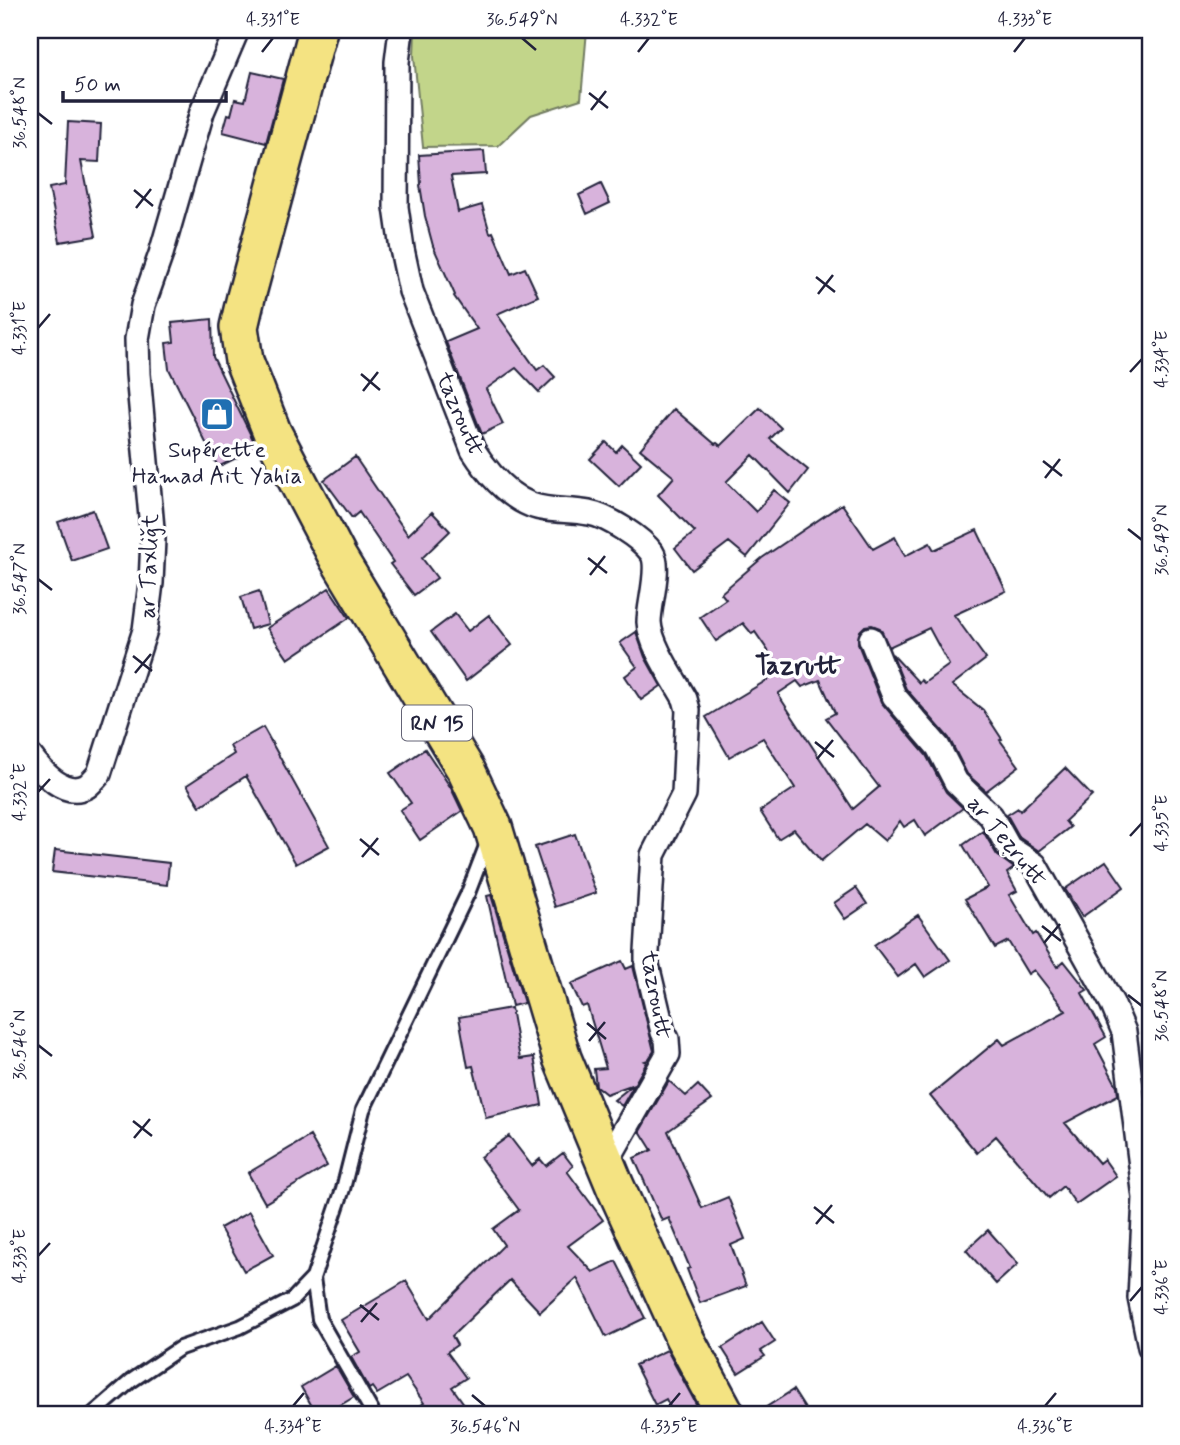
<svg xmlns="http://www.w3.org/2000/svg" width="1180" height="1445" font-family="Mynerve,sans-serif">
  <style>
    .green { fill: #c2d58a; stroke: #727c62; stroke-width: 2 }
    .building { fill: #d8b3dc; stroke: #22223b; stroke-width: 2; fill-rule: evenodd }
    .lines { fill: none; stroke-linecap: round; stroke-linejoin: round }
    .service-casing { stroke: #22223b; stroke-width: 18 }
    .minor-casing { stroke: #22223b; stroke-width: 28 }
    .primary-casing { stroke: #22223b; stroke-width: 42 }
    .service { stroke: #fff; stroke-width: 12 }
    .minor { stroke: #fff; stroke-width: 23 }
    .primary { stroke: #f4e382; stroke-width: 37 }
    .ticks { fill: none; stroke: #22223b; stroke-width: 2.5 }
    .labels { text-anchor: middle; stroke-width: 7; stroke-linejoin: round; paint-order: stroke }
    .shield { fill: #fff; stroke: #646476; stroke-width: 2 }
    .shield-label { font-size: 21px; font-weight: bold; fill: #22223b }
    .street-label { font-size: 23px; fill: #22223b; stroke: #fff }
    .poi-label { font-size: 23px; fill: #22223b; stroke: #fff }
    .quarter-label { font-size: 26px; font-weight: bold; fill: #22223b; stroke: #fff }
    .neatline { fill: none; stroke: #22223b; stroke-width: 2.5 }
    .ticks-label { font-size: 18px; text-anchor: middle; fill: #22223b }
  </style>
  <rect width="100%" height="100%" fill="#fff"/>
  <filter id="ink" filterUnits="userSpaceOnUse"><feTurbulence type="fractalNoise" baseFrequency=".0143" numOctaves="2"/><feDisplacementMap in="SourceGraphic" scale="14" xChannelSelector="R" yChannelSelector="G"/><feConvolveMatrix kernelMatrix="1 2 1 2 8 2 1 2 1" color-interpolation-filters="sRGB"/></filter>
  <g filter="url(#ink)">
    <path class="green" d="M 415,30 L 587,30 L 581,99 L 531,115 L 498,146 L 423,147 L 414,56 Z"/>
    <path class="building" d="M 252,72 L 283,79 L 266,143 L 223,132 L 228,114 L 231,115 L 235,99 L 245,101 Z
      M 68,122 L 101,124 L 99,162 L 81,161 L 96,236 L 60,242 L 49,188 L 65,185 Z
      M 484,151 L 486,174 L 451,176 L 458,212 L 482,205 L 490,233 L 493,232 L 511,274 L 525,268 L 538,296 L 497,314 L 537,370 L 544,365 L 555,377 L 539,392 L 516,368 L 486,389 L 503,424 L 482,434 L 446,342 L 477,329 L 454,296 L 455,295 L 433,246 L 425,216 L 420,185 L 421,184 L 419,155 Z
      M 601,184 L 610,203 L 587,214 L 579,195 Z
      M 212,319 L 213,357 L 257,448 L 218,467 L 169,369 L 166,343 L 174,342 L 172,323 Z
      M 760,408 L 781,428 L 770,439 L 808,470 L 790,493 L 753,455 L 726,482 L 756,512 L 774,490 L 790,503 L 747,557 L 729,542 L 692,570 L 675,548 L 695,532 L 658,495 L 674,477 L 640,449 L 674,409 L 715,444 L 717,443 L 721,446 Z
      M 606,442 L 616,452 L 622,445 L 641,463 L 619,486 L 590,459 Z
      M 355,457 L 408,535 L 432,512 L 450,531 L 422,558 L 437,578 L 414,595 L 390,564 L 393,562 L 359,512 L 352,518 L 324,480 Z
      M 842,504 L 873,549 L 895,537 L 905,556 L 930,543 L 934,550 L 977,530 L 1006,591 L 954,615 L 986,659 L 952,685 L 983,710 L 1002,739 L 1000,740 L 1019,766 L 986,791 L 967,774 L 949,738 L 906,689 L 892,654 L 919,683 L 921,680 L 924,683 L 949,665 L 929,628 L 889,647 L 880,628 L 872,625 L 865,626 L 860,631 L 858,644 L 881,702 L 926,755 L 946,792 L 963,808 L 925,836 L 915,820 L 904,827 L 900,821 L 885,841 L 865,824 L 821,861 L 794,829 L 778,839 L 760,811 L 795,788 L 763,738 L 729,757 L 706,717 L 782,671 L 755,632 L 752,634 L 743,623 L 716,641 L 700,617 L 726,599 L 721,593 L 762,558 ZM 820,680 L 835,713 L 826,718 L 879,787 L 853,809 L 779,696 L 779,693 L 797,681 L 802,687 Z
      M 93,510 L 107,549 L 72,561 L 58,522 Z
      M 329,588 L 349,618 L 288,659 L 267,628 Z
      M 259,591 L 268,624 L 250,629 L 241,597 Z
      M 455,614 L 468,631 L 489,615 L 512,645 L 466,681 L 431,632 Z
      M 636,632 L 645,657 L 661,686 L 641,700 L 625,676 L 637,667 L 620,643 Z
      M 263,727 L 329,846 L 296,864 L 246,776 L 200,806 L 187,785 L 234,754 L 230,746 Z
      M 425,749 L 451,788 L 462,811 L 420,840 L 400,810 L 411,803 L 390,773 Z
      M 1065,768 L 1092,796 L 1065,821 L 1070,827 L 1039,851 L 1020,838 L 1007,815 L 1018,808 L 1020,811 Z
      M 983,831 L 997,855 L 1014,868 L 1007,873 L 1017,891 L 1009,895 L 1033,935 L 1036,933 L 1057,967 L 1064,961 L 1087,990 L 1082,993 L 1106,1037 L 1095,1044 L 1117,1086 L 1118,1095 L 1065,1123 L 1099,1163 L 1104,1159 L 1116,1176 L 1076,1204 L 1063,1186 L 1049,1198 L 996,1136 L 977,1153 L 930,1096 L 999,1039 L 1004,1045 L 1066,1011 L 1034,970 L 1028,974 L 1008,941 L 995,948 L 965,899 L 988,887 L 963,845 Z
      M 575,834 L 596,893 L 555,907 L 535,847 Z
      M 55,850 L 169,863 L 167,885 L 52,872 Z
      M 1106,861 L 1124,887 L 1082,917 L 1065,889 Z
      M 856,888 L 867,904 L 845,919 L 834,903 Z
      M 491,895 L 524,1003 L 512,1006 L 487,896 Z
      M 918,915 L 950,960 L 925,977 L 916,964 L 898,977 L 874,945 Z
      M 622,961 L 626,969 L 633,966 L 654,1051 L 648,1060 L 645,1061 L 647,1062 L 622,1106 L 614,1100 L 634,1084 L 606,1094 L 596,1086 L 594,1069 L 606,1068 L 587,1005 L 582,1007 L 571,984 Z
      M 511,1008 L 520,1059 L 534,1057 L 542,1105 L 486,1118 L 473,1066 L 468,1067 L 459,1017 Z
      M 669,1081 L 686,1096 L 698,1085 L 712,1100 L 668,1131 L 702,1208 L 728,1197 L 745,1239 L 731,1245 L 746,1286 L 700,1303 L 687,1269 L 690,1268 L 669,1218 L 662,1221 L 634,1158 L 652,1150 L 640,1131 Z
      M 310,1136 L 327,1166 L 265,1203 L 248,1173 Z
      M 509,1136 L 532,1166 L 540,1159 L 546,1166 L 563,1153 L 573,1166 L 567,1171 L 603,1220 L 568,1246 L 593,1272 L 616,1261 L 645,1318 L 606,1337 L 577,1278 L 540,1312 L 510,1280 L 452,1336 L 457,1345 L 447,1352 L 466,1378 L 452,1387 L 472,1415 L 408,1415 L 424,1403 L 406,1377 L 377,1394 L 372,1387 L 369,1389 L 351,1357 L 360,1352 L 341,1320 L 406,1281 L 429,1319 L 504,1245 L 493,1229 L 519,1210 L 480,1157 Z
      M 249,1212 L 273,1255 L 244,1271 L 220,1228 Z
      M 988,1230 L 1018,1264 L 996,1284 L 966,1250 Z
      M 762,1322 L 775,1342 L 761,1351 L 765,1356 L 738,1373 L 722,1348 Z
      M 667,1350 L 702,1415 L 674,1415 L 666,1399 L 655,1405 L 635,1365 Z
      M 336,1366 L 354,1397 L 324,1415 L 317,1415 L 301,1387 Z
      M 793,1390 L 809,1415 L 754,1415 Z"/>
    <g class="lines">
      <g class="service-casing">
        <path id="service" d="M 92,1415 L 131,1381 L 180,1348 L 240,1327 L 292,1300 L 313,1278
          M 374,1415 L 319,1319 L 313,1278 L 343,1189 L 363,1110 L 468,893 L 488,841"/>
      </g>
      <g class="minor-casing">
        <path id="minor" d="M 401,30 L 397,62 L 396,207 L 402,249 L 411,291 L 473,450 C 487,472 506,495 531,505 C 548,512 571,509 589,513 C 607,516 641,538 652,553 C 661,567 649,604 649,622 C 650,645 674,679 685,699 L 688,710 L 684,794 L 653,855 L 647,952 L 647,965 L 663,1032 L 667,1039 L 668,1054 L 606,1163
          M 871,639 L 894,696 L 938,747 L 956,782 L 991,816 L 1009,848 L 1035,865 L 1112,1003 L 1124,1032 L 1145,1198 L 1140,1298 L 1150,1347
          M 30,756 C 42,772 64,798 87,786 C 91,783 96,777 99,774 L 145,630 L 151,583 L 153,539 L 138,374 L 137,339 L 143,305 L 161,254 L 202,112 L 237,30"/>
      </g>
      <g class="primary-casing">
        <path id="primary" d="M 318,30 L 246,297 L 239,327 L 244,361 L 272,432 L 338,558 L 466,770 L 493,827 L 562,1058 L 615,1186 L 684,1337 L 726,1415"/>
      </g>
      <use href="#service" class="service"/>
      <use href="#minor" class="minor"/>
      <use href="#primary" class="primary"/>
    </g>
  </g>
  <path class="ticks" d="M 522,38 L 536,50M 262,52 L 273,38M 638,52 L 649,38M 1014,52 L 1025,38M 589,93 L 608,108M 591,110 L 606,91M 38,113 L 52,124M 134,190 L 153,206M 136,208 L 151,189M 816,277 L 835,292M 818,294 L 833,275M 38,328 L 50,314M 1130,372 L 1142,359M 361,374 L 380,390M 363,391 L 378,372M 1043,461 L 1062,476M 1045,478 L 1060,459M 1128,529 L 1142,540M 588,558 L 607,573M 590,575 L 605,556M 38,579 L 52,590M 133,656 L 152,671M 135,673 L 151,654M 815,742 L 834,757M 817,759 L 833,740M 38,792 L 50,779M 1130,836 L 1142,823M 360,839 L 379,855M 362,857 L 378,838M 1042,926 L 1061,941M 1044,943 L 1060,924M 1128,995 L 1142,1006M 587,1023 L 606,1039M 589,1041 L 605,1022M 38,1045 L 52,1056M 133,1121 L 152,1136M 134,1138 L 150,1119M 814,1207 L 834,1223M 816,1224 L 832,1205M 38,1256 L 50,1243M 1130,1301 L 1142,1287M 360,1305 L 379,1320M 361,1322 L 377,1303M 472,1395 L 485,1406M 293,1406 L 304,1393M 669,1406 L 680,1393M 1045,1406 L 1056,1393"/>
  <defs>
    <g id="shop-square" transform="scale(1.75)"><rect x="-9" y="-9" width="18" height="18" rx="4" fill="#1f6fb2" stroke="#fff"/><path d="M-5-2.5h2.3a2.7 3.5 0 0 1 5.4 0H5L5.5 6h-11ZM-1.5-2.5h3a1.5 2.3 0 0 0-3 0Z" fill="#fff"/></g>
  </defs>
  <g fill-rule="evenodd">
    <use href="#shop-square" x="217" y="414"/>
  </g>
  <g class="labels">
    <rect class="shield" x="402" y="705.5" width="70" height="35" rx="5"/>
    <g class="shield-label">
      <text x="437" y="730">RN 15</text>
    </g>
    <g class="street-label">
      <text transform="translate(461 414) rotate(67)" y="8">tazroutt</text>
      <text transform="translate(148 566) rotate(-88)" y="8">ar Taxliǧt</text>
      <text transform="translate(1008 841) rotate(50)" y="8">ar Teẓṛutt</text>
      <text transform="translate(657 995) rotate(80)" y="8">tazroutt</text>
    </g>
    <g class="poi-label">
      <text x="217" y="457">Supérette<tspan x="217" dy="26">Hamad Ait Yahia</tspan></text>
    </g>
    <g class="quarter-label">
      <text x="798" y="674">Tazrutt</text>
    </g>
  </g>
  <rect width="1180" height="1445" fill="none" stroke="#fff" stroke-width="77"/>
  <path d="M63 91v10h163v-10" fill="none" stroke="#22223b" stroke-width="3.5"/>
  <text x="74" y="91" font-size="21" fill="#22223b" stroke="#ffffff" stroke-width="5" paint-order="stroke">50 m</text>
  <rect x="38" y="38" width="1104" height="1368" class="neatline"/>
  <g class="ticks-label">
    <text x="273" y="25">4.331°E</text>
    <text x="522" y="25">36.549°N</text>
    <text x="649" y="25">4.332°E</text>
    <text x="1025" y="25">4.333°E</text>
    <text transform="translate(19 113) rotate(-90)" y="6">36.548°N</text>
    <text transform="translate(19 328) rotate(-90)" y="6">4.331°E</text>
    <text transform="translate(1161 359) rotate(-90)" y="6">4.334°E</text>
    <text transform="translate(1161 540) rotate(-90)" y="6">36.549°N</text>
    <text transform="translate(19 579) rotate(-90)" y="6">36.547°N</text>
    <text transform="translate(19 792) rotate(-90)" y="6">4.332°E</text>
    <text transform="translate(1161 823) rotate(-90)" y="6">4.335°E</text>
    <text transform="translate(1161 1006) rotate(-90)" y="6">36.548°N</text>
    <text transform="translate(19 1045) rotate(-90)" y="6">36.546°N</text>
    <text transform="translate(19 1256) rotate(-90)" y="6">4.333°E</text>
    <text transform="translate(1161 1287) rotate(-90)" y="6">4.336°E</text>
    <text x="293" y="1432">4.334°E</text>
    <text x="485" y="1432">36.546°N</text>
    <text x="669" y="1432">4.335°E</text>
    <text x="1045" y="1432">4.336°E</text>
  </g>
</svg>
